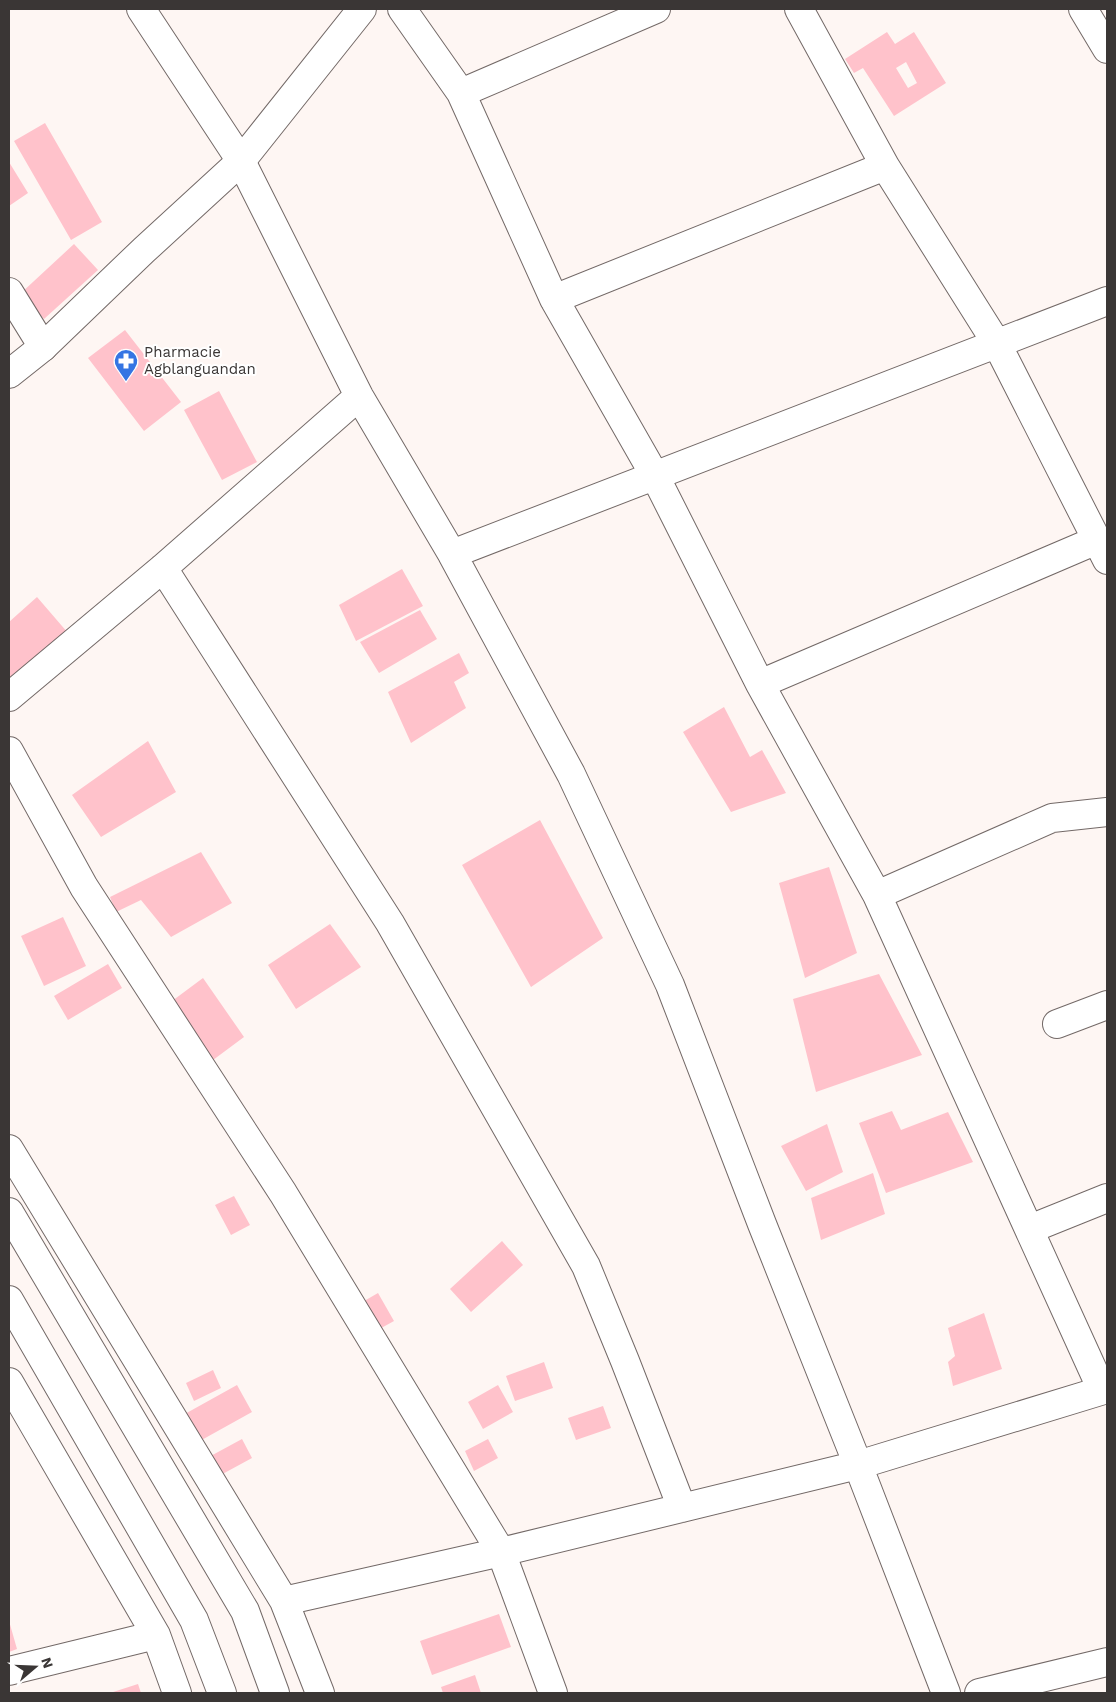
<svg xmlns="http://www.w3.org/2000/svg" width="1116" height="1702" font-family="'Work Sans',sans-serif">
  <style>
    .building { fill: #ffc2cb; fill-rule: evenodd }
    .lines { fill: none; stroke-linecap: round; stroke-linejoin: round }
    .street-casing { stroke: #736967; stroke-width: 30 }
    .secondary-casing { stroke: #736967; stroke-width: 30 }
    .street { stroke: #fff; stroke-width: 28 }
    .secondary { stroke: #fff; stroke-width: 28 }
    .labels { text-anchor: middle; stroke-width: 4; stroke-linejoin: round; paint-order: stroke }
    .poi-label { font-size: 15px; fill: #3a3635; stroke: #fff; text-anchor: start }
  </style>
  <rect width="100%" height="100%" fill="#fef6f3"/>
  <path class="building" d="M 887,32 L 895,44 L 914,32 L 946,83 L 894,116 L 863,68 L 854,73 L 845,59 ZM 906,62 L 917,83 L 908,88 L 896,68 Z
    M 45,123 L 102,222 L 71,240 L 14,141 Z
    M 9,162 L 28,193 L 9,206 Z
    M 74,244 L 98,270 L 44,319 L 20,294 Z
    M 125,330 L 181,402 L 144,431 L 88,358 Z
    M 219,391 L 257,462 L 222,480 L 184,410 Z
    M 402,569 L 423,606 L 356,641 L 339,605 Z
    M 37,597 L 68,633 L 9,686 L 9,622 Z
    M 420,610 L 437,639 L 379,673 L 360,642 Z
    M 459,653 L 469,673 L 454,682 L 466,708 L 411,743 L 388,692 Z
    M 724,707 L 750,757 L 762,750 L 786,793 L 731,812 L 683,732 Z
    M 148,741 L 176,792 L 101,837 L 72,795 Z
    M 540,820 L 603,938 L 531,987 L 462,865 Z
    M 201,852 L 232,903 L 171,937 L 141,900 L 116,912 L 110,897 Z
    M 829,867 L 857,953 L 805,978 L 779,883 Z
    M 63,917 L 86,966 L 44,986 L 21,936 Z
    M 330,924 L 361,967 L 296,1009 L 268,965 Z
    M 108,964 L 122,988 L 68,1020 L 54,996 Z
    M 879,974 L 922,1055 L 816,1092 L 793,999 Z
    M 203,978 L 244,1037 L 209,1063 L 168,1004 Z
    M 892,1111 L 901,1130 L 948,1112 L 973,1162 L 886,1193 L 859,1123 Z
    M 827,1124 L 843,1172 L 806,1191 L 781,1146 Z
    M 873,1173 L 885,1214 L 821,1240 L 811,1198 Z
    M 234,1196 L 250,1225 L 231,1235 L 215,1205 Z
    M 502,1241 L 523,1265 L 471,1312 L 450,1289 Z
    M 378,1293 L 394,1321 L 374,1332 L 359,1304 Z
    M 984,1313 L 1002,1369 L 953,1386 L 948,1362 L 955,1356 L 948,1328 Z
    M 544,1362 L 553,1388 L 515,1401 L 506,1376 Z
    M 213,1370 L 221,1388 L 194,1401 L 186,1383 Z
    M 237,1385 L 252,1412 L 198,1442 L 183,1415 Z
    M 498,1385 L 513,1412 L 483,1429 L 468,1402 Z
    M 603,1406 L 611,1428 L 576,1440 L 568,1418 Z
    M 242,1439 L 252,1458 L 217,1477 L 207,1458 Z
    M 488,1439 L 498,1458 L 474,1471 L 465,1451 Z
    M 499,1614 L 511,1647 L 432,1675 L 420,1641 Z
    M 9,1621 L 17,1649 L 9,1652 Z
    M 475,1675 L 481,1693 L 443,1693 L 441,1687 Z
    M 138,1684 L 141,1693 L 110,1693 Z"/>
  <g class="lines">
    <g class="street-casing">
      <path id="street" d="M 141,9 L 241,161 L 359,396 L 452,554 L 571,774 L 670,985 L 762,1224 L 858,1465 L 946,1693
        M 402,9 L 461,93 L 554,299 L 655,476 L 760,684 L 877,895 L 1102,1390
        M 799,9 L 885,166 L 997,344 L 1107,560
        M 461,93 L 656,9
        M 9,292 L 43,347
        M 554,299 L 885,166
        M 452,554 L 1107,301
        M 163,568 L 390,923 L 586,1266 L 625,1361 L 682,1508
        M 760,684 L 1097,540
        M 9,697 L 163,568 L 359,396
        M 9,751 L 84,887 L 283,1193 L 501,1552 L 553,1693
        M 877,895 L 1052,818 L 1107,812
        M 1057,1024 L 1107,1005
        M 9,1149 L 284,1601 L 320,1693
        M 1030,1229 L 1107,1198
        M 9,1382 L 156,1635 L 177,1693
        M 284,1601 L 501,1552 L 858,1465 L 1107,1389
        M 9,1671 L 156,1635
        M 979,1693 L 1107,1662"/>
    </g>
    <g class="secondary-casing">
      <path id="secondary" d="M 1083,9 L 1107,49
        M 9,374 L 43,347 L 144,250 L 241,161 L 362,9
        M 9,1212 L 245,1611 L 275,1693
        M 9,1300 L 194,1620 L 222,1693"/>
    </g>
    <use href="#street" class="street"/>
    <use href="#secondary" class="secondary"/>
  </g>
  <defs>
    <g id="pharmacy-pin" transform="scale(1.25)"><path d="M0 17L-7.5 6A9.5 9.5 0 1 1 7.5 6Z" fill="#3575e3" stroke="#fff"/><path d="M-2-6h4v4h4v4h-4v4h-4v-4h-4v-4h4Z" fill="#fff"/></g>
  </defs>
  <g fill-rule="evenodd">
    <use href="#pharmacy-pin" x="126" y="361"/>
  </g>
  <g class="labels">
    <g class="poi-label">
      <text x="144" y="357">Pharmacie<tspan x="144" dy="17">Agblanguandan</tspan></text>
    </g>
  </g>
  <rect width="1116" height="1702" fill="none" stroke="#3a3635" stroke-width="20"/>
  <g transform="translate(35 1667) rotate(71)" stroke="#ffffff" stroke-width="4" paint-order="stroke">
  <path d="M0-4L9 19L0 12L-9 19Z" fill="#3a3635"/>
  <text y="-8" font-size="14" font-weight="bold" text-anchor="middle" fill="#3a3635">N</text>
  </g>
</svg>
